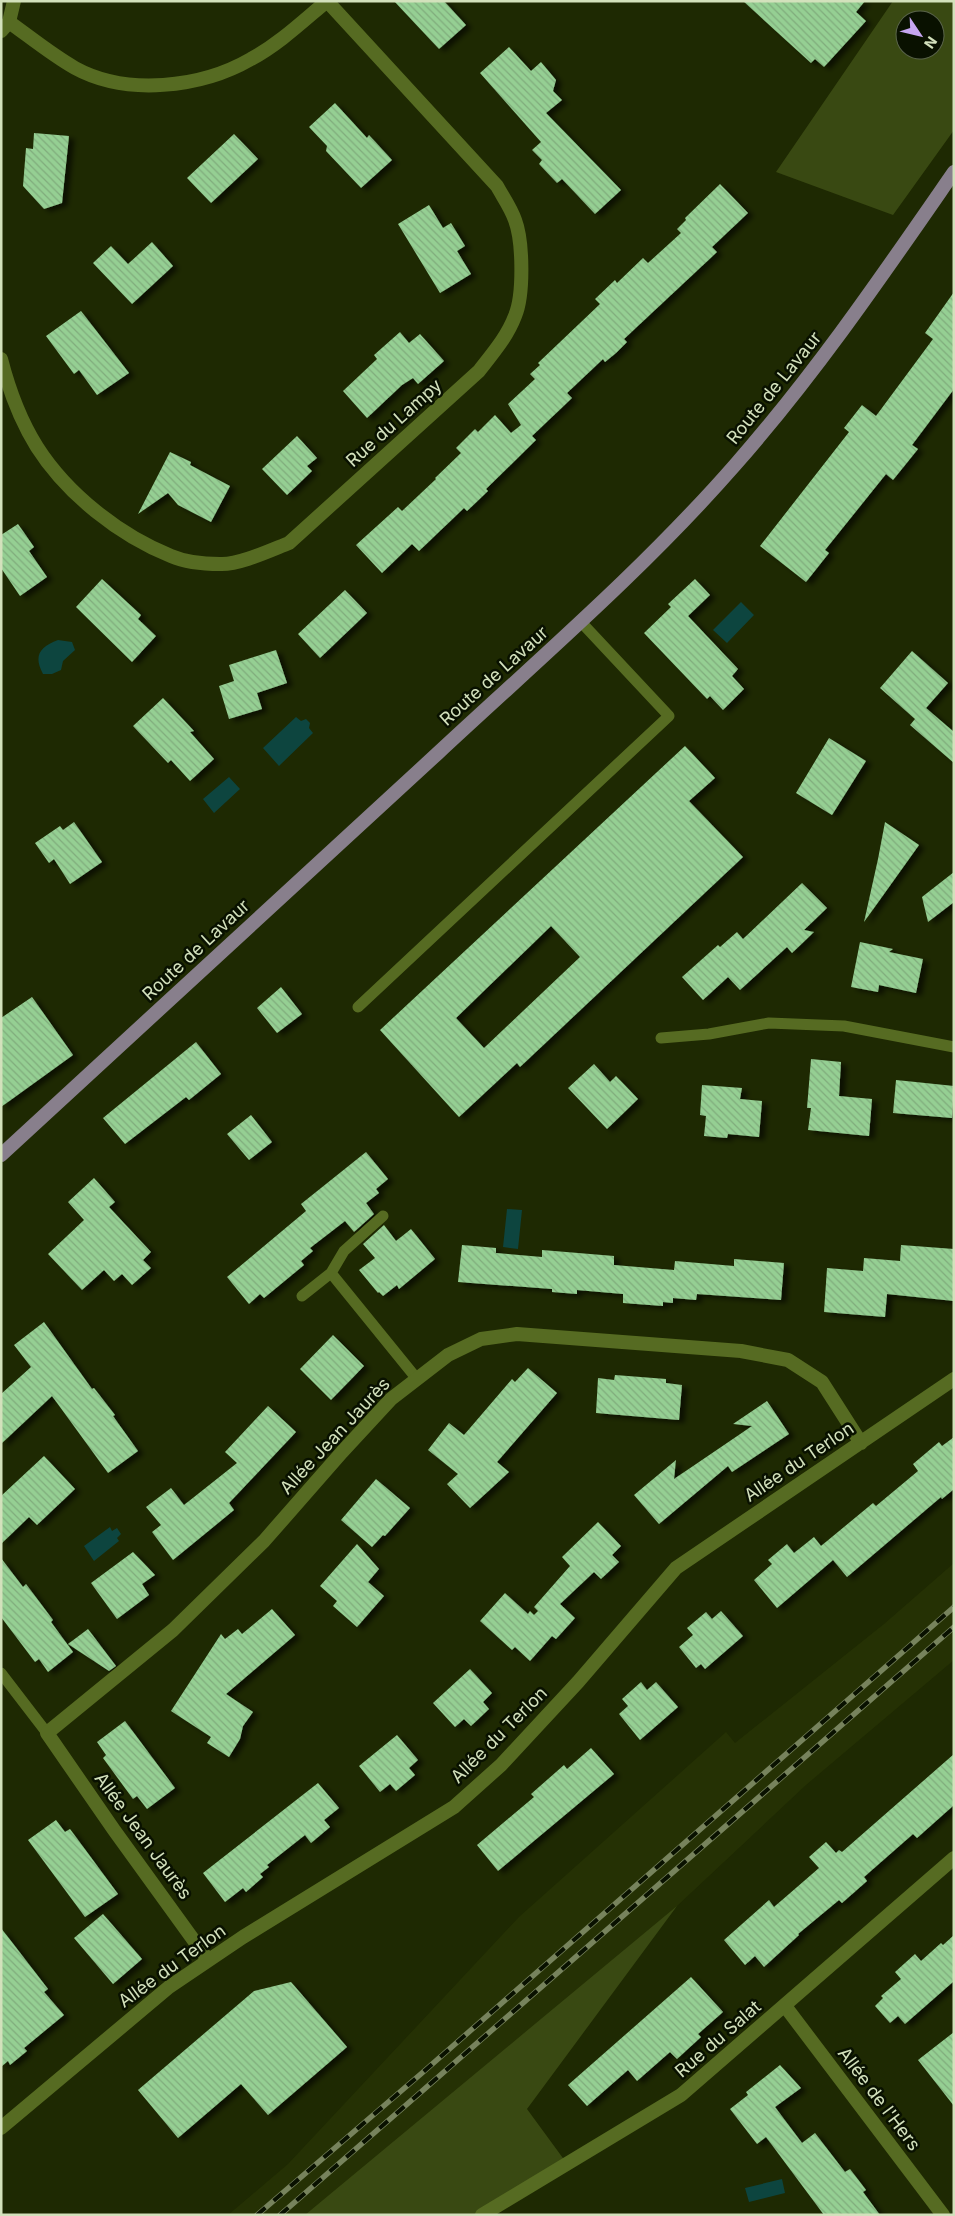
<svg xmlns="http://www.w3.org/2000/svg" width="955" height="2216" font-family="Inter,sans-serif">
  <style>
    .built { fill: #253104 }
    .grass { fill: #394912; fill-rule: evenodd }
    .water { fill: #0d453f }
    .building { fill: url(#building-back-hatch); fill-rule: evenodd; filter: url(#shadow) }
    .lines { fill: none; stroke-linecap: round; stroke-linejoin: round }
    .service { stroke: #566b22; stroke-width: 11 }
    .minor { stroke: #566b22; stroke-width: 14 }
    .primary { stroke: #887f8c; stroke-width: 14 }
    .rail-casing { stroke: #77835d; stroke-width: 5.5 }
    .rail { stroke: #091100; stroke-width: 4; stroke-dasharray: 11; stroke-linecap: butt }
    .labels { text-anchor: middle; stroke-width: 5; stroke-linejoin: round; paint-order: stroke }
    .street-label { font-size: 18px; fill: #d3e1bc; stroke: #091100 }
  </style>
  <defs>
    <pattern id="building-back-hatch" width="6" height="6" patternUnits="userSpaceOnUse" patternTransform="scale(1.25)"><rect width="6" height="6" fill="#95cf93"/><path d="M-1 5l2 2M0 0l6 6M5-1l2 2" fill="none" stroke="#80ac7c"/></pattern>
    <filter id="shadow"><feDropShadow dx="5.5" dy="3" stdDeviation="2.5" flood-color="#0009"/></filter>
  </defs>
  <rect width="100%" height="100%" fill="#1e2902"/>
  <path class="built" d="M 954,1563 L 954,1660 L 806,1785 L 677,1906 L 537,2080 L 420,2215 L 228,2215 L 288,2164 L 519,1917 L 726,1732 L 735,1743 L 884,1624 Z"/>
  <path class="grass" d="M 893,1 L 954,1 L 954,130 L 893,215 L 776,172 ZM 905,20 L 935,20 L 935,50 L 905,50 Z
    M 677,1906 L 527,2109 L 568,2165 L 486,2215 L 305,2215 Z"/>
  <path class="water" d="M 741,602 L 754,615 L 727,643 L 713,630 Z
    M 58,640 L 72,642 L 75,650 L 63,661 L 61,670 L 52,674 L 43,674 C 33,655 40,647 58,640 Z
    M 296,717 L 301,721 L 306,719 L 310,723 L 309,728 L 313,733 L 279,766 L 263,748 Z
    M 229,777 L 240,789 L 214,813 L 203,799 Z
    M 507,1209 L 522,1210 L 518,1249 L 503,1247 Z
    M 110,1527 L 112,1531 L 117,1528 L 121,1534 L 117,1538 L 119,1541 L 94,1561 L 84,1546 Z
    M 782,2179 L 785,2193 L 749,2202 L 745,2188 Z"/>
  <path class="building" d="M 394,1 L 444,1 L 466,25 L 439,49 Z
    M 743,1 L 865,1 L 856,12 L 866,21 L 824,67 L 815,59 L 811,63 Z
    M 509,47 L 531,71 L 541,62 L 556,80 L 553,91 L 562,100 L 546,113 L 621,190 L 595,214 L 562,179 L 557,183 L 539,164 L 542,160 L 532,150 L 541,142 L 480,73 Z
    M 335,103 L 367,138 L 369,135 L 392,160 L 361,188 L 326,151 L 327,146 L 309,127 Z
    M 34,133 L 69,136 L 62,203 L 44,209 L 23,186 L 26,148 L 33,149 Z
    M 234,134 L 258,159 L 211,203 L 187,178 Z
    M 720,184 L 748,213 L 712,247 L 717,252 L 624,339 L 627,342 L 616,353 L 605,362 L 603,359 L 567,393 L 572,398 L 532,436 L 536,440 L 486,489 L 488,491 L 467,511 L 464,508 L 419,551 L 412,544 L 382,573 L 356,545 L 398,507 L 402,511 L 436,479 L 435,478 L 461,453 L 456,448 L 475,429 L 478,432 L 495,415 L 511,433 L 521,425 L 508,404 L 535,379 L 530,374 L 540,365 L 538,363 L 600,304 L 595,299 L 615,280 L 617,283 L 643,258 L 648,263 L 681,233 L 677,229 L 686,220 L 685,218 Z
    M 429,205 L 443,228 L 451,223 L 465,246 L 457,251 L 471,274 L 440,293 L 398,224 Z
    M 152,242 L 173,266 L 132,304 L 93,263 L 111,246 L 128,264 Z
    M 954,292 L 954,389 L 912,445 L 918,449 L 893,480 L 886,474 L 825,550 L 829,553 L 806,582 L 760,546 L 849,432 L 844,428 L 862,405 L 876,416 L 933,339 L 925,333 Z
    M 81,311 L 129,373 L 97,395 L 79,370 L 74,374 L 46,336 Z
    M 400,332 L 409,343 L 420,334 L 444,361 L 418,384 L 413,378 L 402,385 L 367,418 L 343,391 L 377,359 L 374,355 Z
    M 297,436 L 317,458 L 307,466 L 312,471 L 287,495 L 262,469 Z
    M 170,452 L 191,462 L 190,465 L 230,486 L 211,522 L 178,505 L 168,493 L 138,514 Z
    M 18,524 L 34,547 L 29,551 L 47,577 L 20,596 L 1,568 L 1,535 Z
    M 102,579 L 141,615 L 138,619 L 156,636 L 132,662 L 76,607 Z
    M 695,579 L 710,595 L 688,616 L 738,669 L 732,676 L 744,689 L 723,710 L 710,696 L 707,699 L 644,633 L 671,607 L 668,604 Z
    M 345,590 L 367,613 L 320,658 L 298,634 Z
    M 276,650 L 287,683 L 257,693 L 262,709 L 229,719 L 219,686 L 234,681 L 229,665 Z
    M 912,651 L 948,683 L 926,708 L 954,732 L 954,763 L 910,725 L 915,719 L 880,688 Z
    M 163,698 L 194,731 L 190,732 L 214,759 L 190,781 L 171,760 L 168,763 L 133,726 Z
    M 829,738 L 866,761 L 832,815 L 796,793 Z
    M 685,746 L 715,778 L 689,801 L 743,857 L 520,1067 L 517,1063 L 459,1117 L 380,1030 ZM 551,926 L 580,957 L 484,1048 L 456,1018 Z
    M 74,822 L 102,862 L 70,884 L 54,859 L 49,863 L 35,843 L 60,826 L 63,830 Z
    M 885,822 L 919,845 L 864,922 L 878,859 Z
    M 954,872 L 954,902 L 928,922 L 922,897 Z
    M 802,883 L 827,908 L 804,930 L 814,932 L 792,953 L 787,947 L 740,990 L 728,977 L 703,1000 L 682,977 L 718,945 L 720,947 L 737,932 L 743,939 Z
    M 860,942 L 893,949 L 889,952 L 923,959 L 916,993 L 879,985 L 878,992 L 851,987 Z
    M 281,987 L 302,1014 L 277,1033 L 257,1008 Z
    M 32,997 L 73,1055 L 1,1107 L 1,1018 Z
    M 196,1042 L 221,1074 L 189,1100 L 186,1097 L 125,1144 L 103,1118 Z
    M 811,1059 L 841,1062 L 839,1096 L 872,1099 L 869,1136 L 808,1130 L 811,1108 L 807,1108 Z
    M 594,1064 L 610,1082 L 616,1076 L 638,1099 L 607,1129 L 568,1088 Z
    M 896,1080 L 954,1086 L 952,1118 L 893,1113 Z
    M 702,1085 L 742,1088 L 740,1099 L 762,1101 L 759,1137 L 728,1134 L 727,1138 L 704,1136 L 706,1116 L 700,1115 Z
    M 251,1115 L 272,1142 L 249,1160 L 227,1134 Z
    M 366,1152 L 388,1179 L 376,1189 L 379,1193 L 366,1203 L 374,1214 L 354,1232 L 345,1221 L 310,1248 L 313,1251 L 301,1261 L 304,1265 L 264,1298 L 260,1294 L 249,1304 L 227,1277 L 306,1211 L 301,1204 Z
    M 94,1178 L 115,1202 L 109,1207 L 151,1252 L 143,1260 L 151,1268 L 132,1285 L 122,1274 L 114,1281 L 104,1270 L 82,1290 L 48,1254 L 84,1220 L 68,1202 Z
    M 384,1225 L 396,1241 L 411,1229 L 435,1259 L 399,1289 L 397,1285 L 383,1296 L 379,1292 L 378,1293 L 359,1270 L 375,1258 L 363,1244 Z
    M 462,1245 L 496,1248 L 496,1253 L 542,1257 L 542,1250 L 614,1256 L 614,1265 L 674,1270 L 675,1261 L 734,1266 L 734,1259 L 784,1263 L 781,1300 L 697,1294 L 696,1300 L 673,1298 L 673,1303 L 663,1302 L 663,1306 L 623,1303 L 623,1294 L 577,1290 L 577,1294 L 552,1292 L 552,1289 L 458,1282 Z
    M 901,1245 L 954,1249 L 954,1301 L 887,1294 L 885,1317 L 824,1312 L 827,1268 L 863,1271 L 864,1258 L 900,1261 Z
    M 44,1322 L 92,1389 L 94,1388 L 115,1415 L 113,1416 L 138,1451 L 108,1473 L 52,1396 L 1,1444 L 1,1394 L 31,1367 L 14,1345 Z
    M 333,1335 L 364,1366 L 331,1400 L 300,1369 Z
    M 528,1368 L 557,1393 L 497,1462 L 509,1472 L 470,1508 L 447,1484 L 458,1474 L 428,1450 L 449,1423 L 464,1435 L 512,1379 L 515,1382 Z
    M 615,1375 L 666,1379 L 666,1383 L 682,1385 L 679,1420 L 596,1413 L 598,1378 L 614,1380 Z
    M 767,1401 L 789,1434 L 732,1472 L 728,1466 L 659,1524 L 634,1495 L 676,1460 L 674,1479 L 752,1426 L 733,1424 Z
    M 268,1406 L 296,1432 L 229,1503 L 234,1510 L 173,1560 L 152,1532 L 161,1525 L 146,1507 L 171,1488 L 184,1505 L 237,1463 L 225,1452 Z
    M 954,1437 L 954,1489 L 942,1499 L 941,1497 L 847,1577 L 833,1560 L 777,1608 L 754,1580 L 772,1564 L 768,1560 L 787,1544 L 794,1553 L 814,1537 L 821,1546 L 873,1503 L 876,1506 L 918,1471 L 913,1464 L 939,1442 L 942,1446 Z
    M 44,1456 L 75,1489 L 37,1525 L 29,1517 L 1,1544 L 1,1496 Z
    M 376,1479 L 410,1508 L 385,1536 L 383,1535 L 372,1547 L 341,1520 Z
    M 598,1522 L 621,1546 L 612,1555 L 619,1562 L 601,1579 L 594,1572 L 560,1604 L 575,1618 L 556,1639 L 552,1636 L 530,1661 L 515,1647 L 512,1650 L 480,1621 L 505,1593 L 528,1614 L 530,1611 L 534,1615 L 538,1611 L 534,1607 L 570,1566 L 562,1557 Z
    M 357,1544 L 379,1569 L 368,1582 L 384,1596 L 357,1627 L 333,1606 L 337,1601 L 320,1586 Z
    M 133,1552 L 155,1575 L 142,1584 L 149,1595 L 117,1619 L 91,1583 Z
    M 1,1558 L 23,1587 L 26,1584 L 53,1620 L 51,1622 L 73,1652 L 48,1672 L 39,1659 L 35,1662 L 1,1617 Z
    M 272,1609 L 295,1635 L 226,1694 L 253,1712 L 243,1726 L 240,1739 L 229,1757 L 207,1743 L 211,1737 L 171,1711 L 221,1634 L 225,1639 L 238,1629 L 242,1634 Z
    M 721,1611 L 743,1636 L 705,1669 L 701,1664 L 696,1668 L 679,1647 L 693,1635 L 687,1628 L 706,1612 L 712,1619 Z
    M 88,1629 L 116,1666 L 109,1671 L 68,1644 Z
    M 470,1669 L 492,1693 L 483,1702 L 489,1709 L 471,1726 L 464,1719 L 455,1727 L 433,1703 Z
    M 641,1682 L 647,1690 L 656,1682 L 678,1707 L 640,1740 L 619,1714 L 628,1706 L 622,1699 Z
    M 125,1721 L 175,1788 L 147,1809 L 137,1796 L 133,1799 L 103,1758 L 106,1755 L 97,1742 Z
    M 397,1735 L 418,1760 L 409,1768 L 415,1775 L 396,1791 L 390,1784 L 380,1792 L 359,1766 Z
    M 591,1748 L 614,1774 L 498,1871 L 477,1845 L 534,1797 L 531,1794 L 564,1765 L 567,1769 Z
    M 954,1754 L 954,1805 L 917,1838 L 913,1834 L 864,1877 L 867,1881 L 842,1903 L 839,1900 L 798,1934 L 799,1935 L 764,1967 L 755,1956 L 745,1965 L 724,1940 L 769,1900 L 774,1907 L 819,1868 L 809,1857 L 826,1842 L 836,1853 L 839,1850 L 842,1852 Z
    M 318,1783 L 339,1808 L 324,1820 L 330,1827 L 311,1843 L 305,1835 L 267,1865 L 269,1867 L 260,1874 L 263,1877 L 246,1892 L 243,1888 L 225,1902 L 203,1873 Z
    M 56,1820 L 65,1832 L 70,1829 L 118,1894 L 85,1917 L 28,1840 Z
    M 103,1914 L 142,1959 L 113,1984 L 74,1938 Z
    M 1,1928 L 48,1989 L 44,1992 L 64,2015 L 24,2048 L 27,2051 L 10,2065 L 8,2061 L 1,2067 Z
    M 954,1935 L 954,1981 L 905,2024 L 898,2016 L 890,2023 L 875,2006 L 883,1998 L 881,1996 L 901,1979 L 895,1972 L 915,1954 L 921,1961 L 941,1943 L 943,1945 Z
    M 691,1977 L 723,2012 L 698,2034 L 701,2037 L 677,2059 L 670,2052 L 637,2081 L 628,2070 L 587,2106 L 568,2085 Z
    M 291,1982 L 347,2047 L 268,2115 L 241,2084 L 178,2138 L 138,2090 L 254,1991 Z
    M 954,2032 L 954,2106 L 918,2060 Z
    M 780,2065 L 801,2088 L 775,2107 L 802,2143 L 815,2133 L 845,2172 L 850,2169 L 866,2190 L 863,2192 L 880,2215 L 824,2215 L 766,2137 L 757,2144 L 730,2109 L 748,2095 L 746,2092 Z"/>
  <g class="lines">
    <path class="service" d="M 358,1007 L 669,716 L 581,622
      M 661,1038 L 709,1034 L 769,1023 L 844,1026 L 954,1047
      M 383,1216 L 344,1251 L 331,1273 L 417,1379
      M 302,1296 L 331,1273
      M 1,1673 L 47,1733"/>
    <path class="minor" d="M 9,22 C 30,37 52,55 75,68 C 126,96 201,88 251,59 C 279,44 303,21 327,1
      M 1,31 L 9,22 L 14,1
      M 1,359 C 9,390 20,420 37,447 C 67,494 119,535 171,556 C 185,562 206,564 220,564 C 239,565 271,550 289,543 L 479,371 C 493,353 507,337 515,316 C 524,295 523,241 515,220 C 511,208 503,197 497,186 L 327,1
      M 208,1960 L 114,1830 L 47,1733 L 173,1630 L 264,1541 L 342,1452 L 391,1399 L 448,1355 L 481,1339 L 517,1334 L 741,1351 L 788,1360 L 822,1382 L 861,1443
      M 785,2006 L 943,2215
      M 1,2128 L 169,1987 L 243,1937 L 454,1807 L 501,1765 L 578,1682 L 676,1568 L 954,1379
      M 482,2215 L 681,2095 L 954,1858"/>
    <path class="primary" d="M 1,1155 C 147,1021 293,887 438,753 C 539,659 644,569 735,465 C 816,373 884,273 954,172"/>
    <g class="rail-casing">
      <path id="rail" d="M 257,2215 L 422,2073 L 954,1607
        M 280,2215 L 954,1627"/>
    </g>
    <use href="#rail" class="rail"/>
  </g>
  <g class="labels">
    <g class="street-label">
      <text transform="translate(774 388) rotate(-51)" y="6">Route de Lavaur</text>
      <text transform="translate(394 423) rotate(-42)" y="6">Rue du Lampy</text>
      <text transform="translate(494 676) rotate(-42)" y="6">Route de Lavaur</text>
      <text transform="translate(196 950) rotate(-43)" y="6">Route de Lavaur</text>
      <text transform="translate(335 1436) rotate(-47)" y="6">Allée Jean Jaurès</text>
      <text transform="translate(799 1462) rotate(-34)" y="6">Allée du Terlon</text>
      <text transform="translate(499 1735) rotate(-45)" y="6">Allée du Terlon</text>
      <text transform="translate(143 1836) rotate(54)" y="6">Allée Jean Jaurès</text>
      <text transform="translate(172 1966) rotate(-36)" y="6">Allée du Terlon</text>
      <text transform="translate(718 2039) rotate(-41)" y="6">Rue du Salat</text>
      <text transform="translate(879 2099) rotate(53)" y="6">Allée de l'Hers</text>
    </g>
  </g>
  <rect width="955" height="2216" fill="none" stroke="#d3e1bc" stroke-width="5"/>
  <g transform="translate(920 35) rotate(125)"><circle r="24" fill="#091100" stroke="#5a644b"/>
  <path d="M0-4L9 19L0 12L-9 19Z" fill="#c6a6f0"/>
  <text y="-8" font-size="14" font-weight="bold" text-anchor="middle" fill="#d3e1bc">N</text>
  </g>
</svg>
